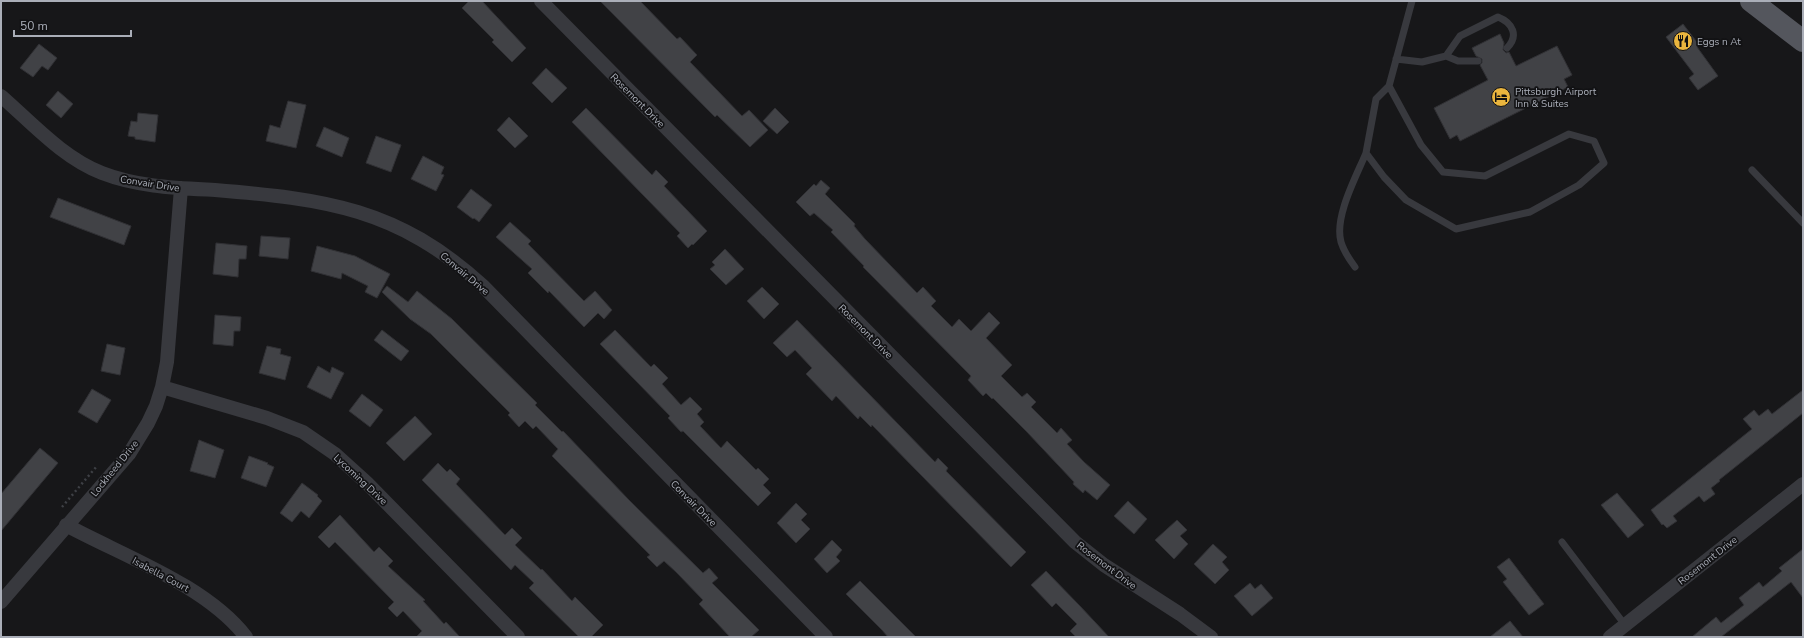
<svg xmlns="http://www.w3.org/2000/svg" width="1804" height="638" font-family="'Nunito Sans',sans-serif">
  <style>
    .building { fill: #414246; stroke: #313135 }
    .lines { fill: none; stroke-linecap: round; stroke-linejoin: round }
    .path { stroke: #3e4045; stroke-width: 2.5; stroke-dasharray: 2 3; stroke-linecap: butt }
    .lane { stroke: #38393e; stroke-width: 7 }
    .street { stroke: #38393e; stroke-width: 14 }
    .primary { stroke: #54565d; stroke-width: 22 }
    .labels { text-anchor: middle; stroke-width: 3.5; stroke-linejoin: round; paint-order: stroke }
    .poi-label { font-size: 10px; fill: #aaaeb8; stroke: #121214; text-anchor: start }
    .street-label { font-size: 10px; fill: #aaaeb8; stroke: #121214 }
  </style>
  <rect width="100%" height="100%" fill="#171719"/>
  <path class="building" d="M 469,1 L 482,1 L 526,48 L 512,62 L 492,42 L 494,40 L 462,8 Z
    M 600,1 L 640,1 L 677,39 L 680,37 L 697,55 L 690,62 L 742,116 L 749,110 L 768,130 L 750,147 L 717,115 L 715,117 Z
    M 1683,24 L 1699,45 L 1697,47 L 1718,76 L 1698,90 L 1689,78 L 1694,74 L 1666,37 Z
    M 1500,34 L 1504,43 L 1503,50 L 1506,53 L 1509,52 L 1516,66 L 1557,46 L 1572,75 L 1564,79 L 1568,87 L 1460,141 L 1457,135 L 1450,139 L 1434,108 L 1488,80 L 1480,65 L 1482,63 L 1482,59 L 1476,56 L 1472,48 Z
    M 39,44 L 57,58 L 48,70 L 42,66 L 33,77 L 20,68 Z
    M 546,68 L 567,88 L 552,103 L 532,83 Z
    M 58,91 L 73,104 L 61,118 L 46,105 Z
    M 288,101 L 306,105 L 296,148 L 266,141 L 270,125 L 280,128 Z
    M 586,108 L 652,175 L 656,170 L 668,182 L 664,186 L 707,231 L 693,245 L 692,244 L 688,248 L 677,236 L 680,233 L 572,122 Z
    M 775,108 L 789,122 L 777,134 L 763,121 Z
    M 138,113 L 158,115 L 155,142 L 135,139 L 135,137 L 128,136 L 131,121 L 137,122 Z
    M 509,117 L 528,136 L 515,148 L 497,130 Z
    M 324,127 L 349,138 L 342,157 L 316,146 Z
    M 376,136 L 401,145 L 391,172 L 366,163 Z
    M 423,156 L 444,167 L 441,174 L 444,175 L 436,191 L 411,179 Z
    M 821,180 L 830,188 L 825,194 L 855,224 L 854,226 L 865,239 L 917,293 L 923,287 L 936,301 L 931,306 L 952,327 L 959,319 L 971,331 L 989,312 L 1000,323 L 986,338 L 1012,365 L 1001,376 L 1022,397 L 1027,393 L 1036,402 L 1031,407 L 1057,433 L 1061,428 L 1072,440 L 1067,444 L 1084,462 L 1110,485 L 1097,500 L 1085,490 L 1083,493 L 1073,484 L 1074,482 L 1026,431 L 993,398 L 992,399 L 986,393 L 983,396 L 968,380 L 971,376 L 863,267 L 864,266 L 831,232 L 833,230 L 814,213 L 810,216 L 796,202 L 814,184 L 816,186 Z
    M 471,189 L 492,205 L 479,222 L 474,218 L 473,219 L 457,207 Z
    M 58,198 L 131,226 L 124,245 L 50,217 Z
    M 510,222 L 531,241 L 528,244 L 584,301 L 595,291 L 612,310 L 604,319 L 598,313 L 584,327 L 549,291 L 548,293 L 528,273 L 532,269 L 496,237 Z
    M 261,236 L 290,238 L 288,259 L 259,256 Z
    M 216,243 L 247,246 L 246,259 L 239,259 L 238,277 L 213,274 Z
    M 317,246 L 355,256 L 390,274 L 377,298 L 365,292 L 368,286 L 342,273 L 341,279 L 311,271 Z
    M 725,249 L 744,269 L 726,285 L 710,269 L 715,265 L 712,262 Z
    M 387,286 L 408,302 L 417,291 L 452,319 L 537,403 L 535,405 L 562,432 L 563,431 L 629,500 L 703,573 L 709,568 L 718,578 L 712,583 L 759,630 L 751,637 L 730,637 L 699,604 L 703,600 L 676,572 L 664,561 L 657,567 L 647,557 L 650,555 L 552,456 L 558,449 L 536,426 L 533,429 L 525,421 L 519,427 L 508,415 L 510,413 L 431,334 L 410,319 L 382,292 Z
    M 762,287 L 779,304 L 764,319 L 747,301 Z
    M 215,315 L 241,317 L 240,331 L 234,331 L 233,346 L 213,344 Z
    M 797,320 L 935,462 L 938,458 L 948,468 L 946,471 L 1026,552 L 1011,567 L 872,425 L 871,427 L 860,416 L 858,419 L 836,396 L 832,401 L 806,374 L 812,368 L 795,350 L 787,357 L 773,343 Z
    M 382,330 L 409,351 L 401,361 L 374,340 Z
    M 615,330 L 651,367 L 654,364 L 668,378 L 662,384 L 681,405 L 690,397 L 702,409 L 697,414 L 704,422 L 700,426 L 721,448 L 727,441 L 756,470 L 758,468 L 769,479 L 763,485 L 771,493 L 758,506 L 683,431 L 681,432 L 668,418 L 670,416 L 600,344 Z
    M 107,344 L 125,348 L 120,375 L 101,371 Z
    M 267,346 L 281,349 L 280,354 L 291,357 L 285,380 L 259,373 Z
    M 318,366 L 330,373 L 332,367 L 344,373 L 331,399 L 307,387 Z
    M 92,389 L 111,400 L 97,423 L 78,412 Z
    M 1803,390 L 1803,413 L 1719,480 L 1720,481 L 1711,488 L 1715,494 L 1704,502 L 1699,496 L 1673,516 L 1677,521 L 1667,528 L 1663,524 L 1662,525 L 1651,510 L 1752,429 L 1743,419 L 1754,410 L 1759,416 L 1768,409 L 1772,414 Z
    M 362,394 L 383,410 L 370,427 L 349,411 Z
    M 415,416 L 432,434 L 404,461 L 386,443 Z
    M 199,440 L 224,450 L 215,478 L 190,471 Z
    M 40,448 L 58,463 L 1,531 L 1,494 Z
    M 249,456 L 268,463 L 267,464 L 274,467 L 266,487 L 241,478 Z
    M 438,463 L 447,472 L 450,469 L 460,479 L 456,484 L 505,535 L 512,528 L 522,538 L 515,545 L 541,570 L 542,569 L 572,601 L 575,597 L 603,625 L 591,637 L 579,637 L 529,588 L 534,583 L 515,565 L 511,570 L 422,480 Z
    M 302,483 L 318,495 L 317,496 L 322,501 L 309,518 L 301,511 L 292,522 L 280,513 Z
    M 1617,493 L 1644,525 L 1628,538 L 1601,505 Z
    M 1128,501 L 1147,519 L 1134,534 L 1114,516 Z
    M 796,503 L 807,514 L 801,520 L 810,529 L 796,543 L 777,523 Z
    M 340,515 L 374,552 L 379,547 L 393,561 L 388,566 L 425,600 L 423,601 L 444,624 L 446,622 L 460,637 L 416,637 L 422,631 L 403,611 L 397,617 L 388,608 L 394,602 L 335,542 L 329,548 L 318,537 Z
    M 1177,520 L 1187,530 L 1180,536 L 1188,544 L 1174,559 L 1155,540 Z
    M 832,540 L 842,550 L 836,557 L 840,561 L 827,573 L 814,559 Z
    M 1213,544 L 1227,557 L 1222,562 L 1229,570 L 1215,584 L 1194,564 Z
    M 1803,549 L 1803,598 L 1791,582 L 1721,637 L 1692,637 L 1716,617 L 1721,623 L 1744,605 L 1739,598 L 1759,582 L 1763,587 L 1782,571 L 1779,568 Z
    M 1509,558 L 1544,604 L 1529,615 L 1503,582 L 1507,579 L 1497,567 Z
    M 1046,571 L 1080,606 L 1109,637 L 1076,637 L 1070,631 L 1077,624 L 1056,603 L 1052,607 L 1031,585 Z
    M 860,581 L 916,637 L 888,637 L 882,630 L 846,594 Z
    M 1250,583 L 1255,589 L 1261,584 L 1273,598 L 1252,616 L 1234,596 Z
    M 1510,621 L 1523,637 L 1490,637 Z"/>
  <g class="lines">
    <path class="path" d="M 62,507 L 97,466"/>
    <path class="lane" d="M 1446,56 L 1460,36 L 1498,17 C 1513,23 1519,36 1507,48
      M 1396,59 L 1422,62 L 1446,56 L 1458,61 L 1478,61
      M 1389,86 L 1421,145 L 1443,172 L 1485,176 L 1569,134 L 1594,141 L 1604,163 L 1579,185 L 1530,212 L 1456,229 L 1406,200 L 1384,177 L 1366,153 L 1376,99 L 1389,86 L 1412,1
      M 1752,170 L 1803,223
      M 1355,267 C 1349,259 1344,252 1341,242 C 1334,217 1356,177 1366,153
      M 1562,542 L 1625,625"/>
    <path class="street" d="M 541,1 L 1075,542 L 1104,565 L 1180,614 L 1211,637
      M 1,96 C 32,123 63,158 102,173 C 138,187 177,188 215,190 C 325,199 398,208 483,286 L 826,637
      M 162,387 L 267,418 L 303,432 L 335,454 L 367,483 L 518,637
      M 66,525 C 123,556 206,585 246,637
      M 1,602 L 129,454 L 148,423 L 156,406 L 162,387 L 167,362 L 181,188
      M 1610,637 L 1803,484"/>
    <path class="primary" d="M 1751,1 L 1803,41"/>
  </g>
  <defs>
    <g id="restaurant-disc" transform="scale(1)"><circle r="9.5" fill="#eab53e" stroke="#121214"/><path d="M-5-6h1v4h1v-4h1v4h1v-4h1v5L-1.5 .5V6h-2V.5L-5-1ZM5-6V6H3V1.5H1.5Q1.5-4 5-6Z" fill="#111"/></g>
    <g id="hotel-disc" transform="scale(1)"><circle r="9.5" fill="#eab53e" stroke="#121214"/><path d="M-6-4.5h1.5V1H6V5H4.5V3h-9V5H-6ZM-4 0a1.8 1.8 0 1 1 3.6 0ZM.5 0V-2.5h3Q6-2.5 6 0Z" fill="#111"/></g>
  </defs>
  <g fill-rule="evenodd">
    <use href="#restaurant-disc" x="1683" y="41"/>
    <use href="#hotel-disc" x="1501" y="97"/>
  </g>
  <g class="labels">
    <g class="poi-label">
      <text x="1697" y="45">Eggs n At</text>
      <text x="1515" y="95">Pittsburgh Airport<tspan x="1515" dy="12">Inn &amp; Suites</tspan></text>
    </g>
    <g class="street-label">
      <text transform="translate(638 100) rotate(45)" y="4">Rosemont Drive</text>
      <text transform="translate(150 183) rotate(9)" y="4">Convair Drive</text>
      <text transform="translate(465 273) rotate(40)" y="4">Convair Drive</text>
      <text transform="translate(866 331) rotate(45)" y="4">Rosemont Drive</text>
      <text transform="translate(114 468) rotate(-51)" y="4">Lockheed Drive</text>
      <text transform="translate(361 479) rotate(43)" y="4">Lycoming Drive</text>
      <text transform="translate(694 503) rotate(45)" y="4">Convair Drive</text>
      <text transform="translate(1707 560) rotate(-38)" y="4">Rosemont Drive</text>
      <text transform="translate(1107 565) rotate(37)" y="4">Rosemont Drive</text>
      <text transform="translate(161 574) rotate(28)" y="4">Isabella Court</text>
    </g>
  </g>
  <rect width="1804" height="638" fill="none" stroke="#aaaeb8" stroke-width="4"/>
  <path d="M14 30v6h117v-6" fill="none" stroke="#aaaeb8" stroke-width="2"/>
  <text x="20" y="30" font-size="12" fill="#aaaeb8" stroke="#121214" stroke-width="3" paint-order="stroke">50 m</text>
</svg>
